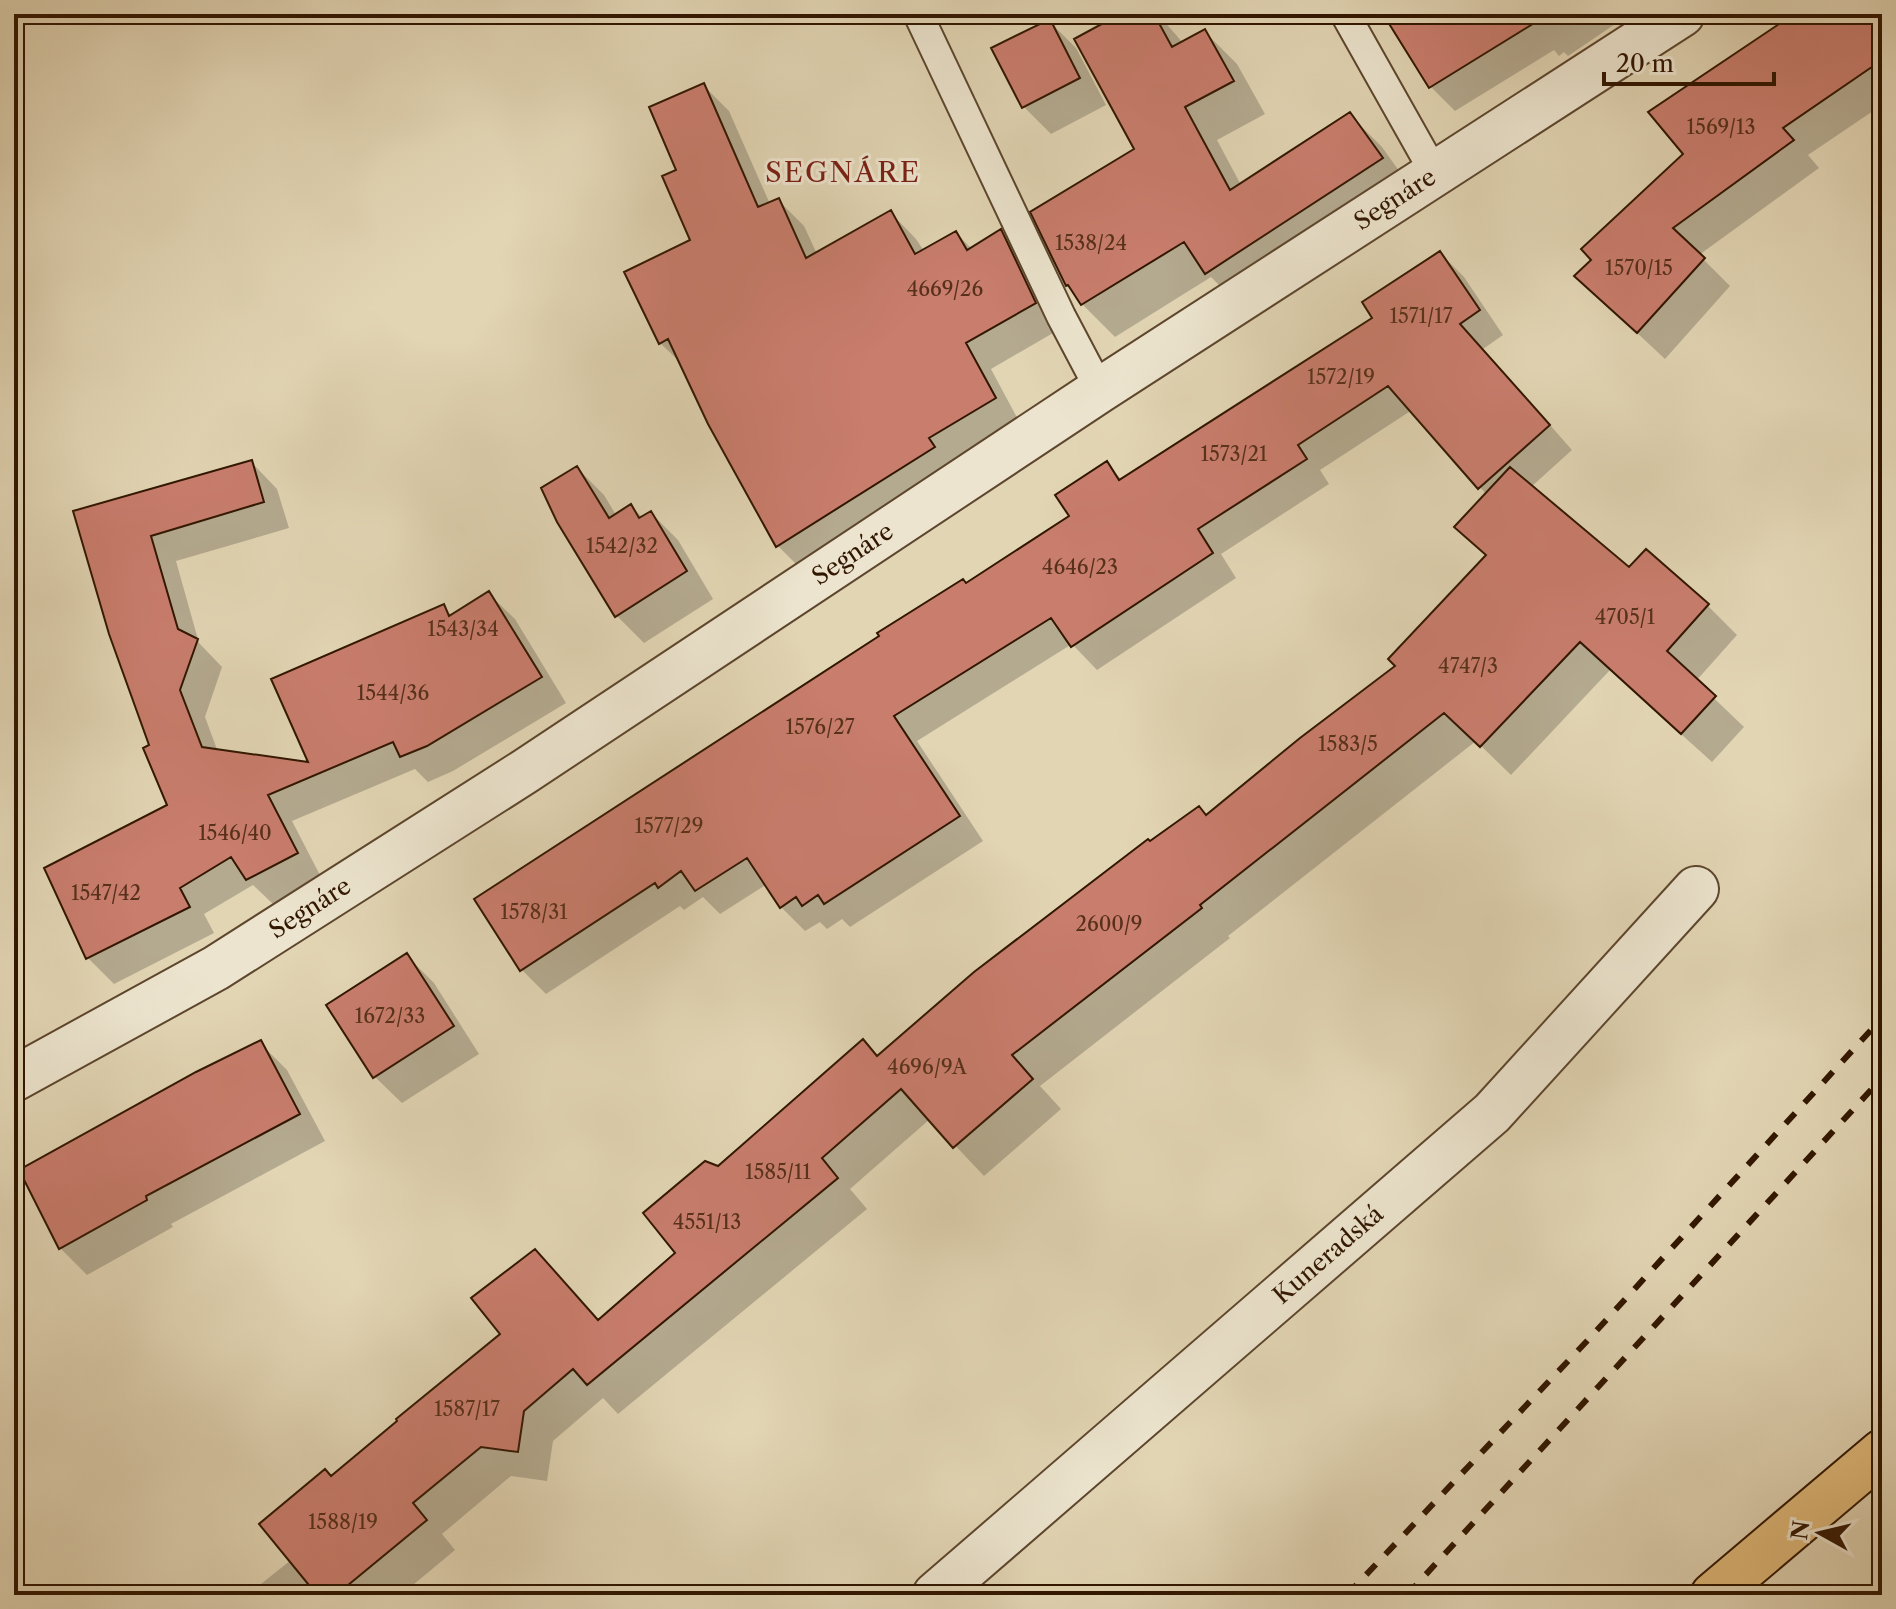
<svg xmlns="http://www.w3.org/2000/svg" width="1896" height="1609" font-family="'Libre Caslon Text',serif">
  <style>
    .shadow { fill: #0003 }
    .building { fill: #c97d6d; stroke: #311600; stroke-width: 2 }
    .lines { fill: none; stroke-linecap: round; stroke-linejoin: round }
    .lane-casing { stroke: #5d462d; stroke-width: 32 }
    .street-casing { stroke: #5d462d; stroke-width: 48 }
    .primary-casing { stroke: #311600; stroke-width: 48 }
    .lane { stroke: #ece4ce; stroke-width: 28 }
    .street { stroke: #ece4ce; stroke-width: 44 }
    .primary { stroke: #e1ba7a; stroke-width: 44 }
    .rail { stroke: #311600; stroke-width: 6; stroke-dasharray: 14 14; stroke-linecap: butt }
    .labels { text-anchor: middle; stroke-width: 6; stroke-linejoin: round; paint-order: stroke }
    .number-label { font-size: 20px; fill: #57301b }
    .street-label { font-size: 24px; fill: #311600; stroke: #ece4ce }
    .quarter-label { font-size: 28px; letter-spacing: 2px; fill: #7a1f14; stroke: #ece4ce }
  </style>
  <rect width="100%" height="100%" fill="#e2d5b4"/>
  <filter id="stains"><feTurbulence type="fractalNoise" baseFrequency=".0025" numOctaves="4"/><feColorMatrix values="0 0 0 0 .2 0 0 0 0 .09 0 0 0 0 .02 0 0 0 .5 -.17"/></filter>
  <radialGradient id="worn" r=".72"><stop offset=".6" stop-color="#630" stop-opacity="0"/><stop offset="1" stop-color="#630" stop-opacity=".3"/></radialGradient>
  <path class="shadow" d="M 1124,14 L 1158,14 L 1183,43 L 1204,31 L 1237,64 L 1265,114 L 1217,140 L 1241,185 L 1350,115 L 1382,147 L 1414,192 L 1239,305 L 1211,277 L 1115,337 L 1082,304 L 1067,285 L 1137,150 Z
    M 1386,14 L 1626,14 L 1627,16 L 1568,56 L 1564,52 L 1559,56 L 1554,50 L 1455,111 L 1431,87 Z
    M 1797,14 L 1882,14 L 1882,105 L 1808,155 L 1819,168 L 1699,255 L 1730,286 L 1665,359 L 1576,276 L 1594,260 L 1686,154 Z
    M 1049,21 L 1076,48 L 1106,105 L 1051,134 L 1024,107 Z
    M 703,85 L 729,111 L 770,204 L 778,200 L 804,226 L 817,254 L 891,213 L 916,239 L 924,251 L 956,233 L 972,249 L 1001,232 L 1027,258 L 1060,329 L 991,369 L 1021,425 L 804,572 L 778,546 L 710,423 L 682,364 L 660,343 L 692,241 L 679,171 Z
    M 1440,253 L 1464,277 L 1503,335 L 1483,349 L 1572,450 L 1531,487 L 1630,570 L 1707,605 L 1737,635 L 1696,681 L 1744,727 L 1712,762 L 1610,670 L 1511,775 L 1476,741 L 1228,936 L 1230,938 L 1040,1086 L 1061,1109 L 984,1176 L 930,1119 L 850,1189 L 867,1209 L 618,1414 L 603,1398 L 553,1441 L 547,1481 L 511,1476 L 442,1534 L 455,1550 L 401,1595 L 247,1595 L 291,1560 L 331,1478 L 503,1334 L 535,1251 L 600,1321 L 677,1253 L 718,1169 L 878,1058 L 1150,843 L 1207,817 L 1398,666 L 1487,557 L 1457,527 L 1487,495 L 1412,410 L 1320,470 L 1329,484 L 1221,554 L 1236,578 L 1097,670 L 1072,644 L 917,741 L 983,841 L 850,927 L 842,919 L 827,929 L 820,922 L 805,931 L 781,907 L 767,884 L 720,914 L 703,897 L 684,910 L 680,906 L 546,994 L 522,970 L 967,585 L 1072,516 L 1107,464 L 1122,480 L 1375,319 Z
    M 252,463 L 277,489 L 289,528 L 176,561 L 199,643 L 222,667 L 205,717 L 218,752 L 311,765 L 443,607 L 452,616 L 489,594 L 515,619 L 566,703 L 453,771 L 428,782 L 415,769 L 292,821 L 322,879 L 273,904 L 253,885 L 204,914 L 214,933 L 114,984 L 88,958 L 46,868 L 170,806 L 76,512 Z
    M 577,468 L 604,495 L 616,515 L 631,506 L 643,518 L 651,513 L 678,540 L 713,599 L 644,643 L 617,616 Z
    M 407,956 L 434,983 L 479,1054 L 402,1103 L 375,1077 Z
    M 14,1025 L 24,1045 L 14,1050 Z
    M 260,1043 L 287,1070 L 325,1141 L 171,1224 L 173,1227 L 87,1275 L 60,1248 L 21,1170 Z
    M 124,1584 L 135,1595 L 110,1595 Z"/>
  <path class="building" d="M 1120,14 L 1154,14 L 1172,47 L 1205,29 L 1234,81 L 1185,107 L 1230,190 L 1350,112 L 1383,158 L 1205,274 L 1184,242 L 1081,305 L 1068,285 L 1066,286 L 1030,212 L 1134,149 L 1074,39 Z
    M 1383,14 L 1549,14 L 1429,88 Z
    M 1794,14 L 1882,14 L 1882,60 L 1783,128 L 1794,140 L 1673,228 L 1705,258 L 1637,333 L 1574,276 L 1591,260 L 1581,249 L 1683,154 L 1648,112 Z
    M 1050,19 L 1080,78 L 1022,108 L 991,48 Z
    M 704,83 L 758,207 L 779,198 L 806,258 L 891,210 L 915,254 L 956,231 L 967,250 L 1001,229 L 1036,303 L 966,343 L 996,398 L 929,438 L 935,447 L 776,547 L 708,424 L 668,339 L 659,344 L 624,272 L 690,240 L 662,176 L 676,170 L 649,107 Z
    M 1440,251 L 1480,310 L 1460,324 L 1550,425 L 1478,489 L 1388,386 L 1298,445 L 1307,459 L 1198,529 L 1213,553 L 1071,647 L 1051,618 L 894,716 L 960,816 L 824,904 L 818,895 L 802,906 L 796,897 L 780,908 L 747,858 L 695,891 L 681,871 L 658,888 L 655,883 L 520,971 L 474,899 L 879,636 L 877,633 L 963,579 L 966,583 L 1069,516 L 1055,495 L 1107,461 L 1119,480 L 1372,318 L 1362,302 Z
    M 252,460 L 264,502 L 151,536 L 178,629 L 198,639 L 180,690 L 202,747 L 308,762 L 271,679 L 444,604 L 449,616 L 489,591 L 542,677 L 427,746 L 400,757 L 393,742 L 268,795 L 298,853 L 246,880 L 231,857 L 180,888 L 190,907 L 86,959 L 44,868 L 167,805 L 143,748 L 149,745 L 109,634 L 73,511 Z
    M 577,466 L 609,518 L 631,504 L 639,518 L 651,511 L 687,571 L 615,617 L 557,522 L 541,488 Z
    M 1510,467 L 1629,567 L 1646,549 L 1709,604 L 1667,651 L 1716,696 L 1681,734 L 1580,642 L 1480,747 L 1444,713 L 1200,905 L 1202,908 L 1012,1055 L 1033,1079 L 953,1148 L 901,1089 L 822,1158 L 838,1178 L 587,1385 L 573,1369 L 524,1411 L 518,1452 L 481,1447 L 413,1503 L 427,1520 L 336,1595 L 317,1595 L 259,1524 L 325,1469 L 331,1476 L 397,1421 L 396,1419 L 500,1334 L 471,1298 L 535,1249 L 598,1320 L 675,1253 L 643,1213 L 705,1161 L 718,1166 L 863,1039 L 877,1056 L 974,972 L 1148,839 L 1150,841 L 1199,806 L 1206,815 L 1300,738 L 1395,666 L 1388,659 L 1486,555 L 1454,527 Z
    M 407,953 L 454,1026 L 373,1078 L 326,1005 Z
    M 261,1040 L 300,1114 L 146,1196 L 147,1200 L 59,1249 L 19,1170 L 196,1072 Z"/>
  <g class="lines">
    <g class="lane-casing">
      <path id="lane" d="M 918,14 L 1061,316 L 1100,390
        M 1345,14 L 1434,172"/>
    </g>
    <g class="street-casing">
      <g id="street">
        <path id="s1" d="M 14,1079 L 216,968 L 524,772 L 1100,390 L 1682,14"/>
        <path id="s2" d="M 935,1595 L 1492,1113 L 1696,889"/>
      </g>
    </g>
    <g class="primary-casing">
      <path id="primary" d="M 1713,1595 L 1882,1452"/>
    </g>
    <use href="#lane" class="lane"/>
    <use href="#street" class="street"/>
    <use href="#primary" class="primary"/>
    <path class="rail" d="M 1347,1595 L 1587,1341 L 1882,1018
      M 1407,1595 L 1882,1078"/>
  </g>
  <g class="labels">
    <g class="number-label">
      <text x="1721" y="134">1569/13</text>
      <text x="1091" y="250">1538/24</text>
      <text x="1639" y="275">1570/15</text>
      <text x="945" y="296">4669/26</text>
      <text x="1421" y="323">1571/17</text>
      <text x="1341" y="384">1572/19</text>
      <text x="1234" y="461">1573/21</text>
      <text x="622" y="553">1542/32</text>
      <text x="1080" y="574">4646/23</text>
      <text x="1625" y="624">4705/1</text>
      <text x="463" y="636">1543/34</text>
      <text x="1468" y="673">4747/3</text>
      <text x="393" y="700">1544/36</text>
      <text x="820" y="734">1576/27</text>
      <text x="1348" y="751">1583/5</text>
      <text x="669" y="833">1577/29</text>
      <text x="235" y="840">1546/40</text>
      <text x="106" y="900">1547/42</text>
      <text x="534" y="919">1578/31</text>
      <text x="1109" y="931">2600/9</text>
      <text x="390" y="1023">1672/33</text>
      <text x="927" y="1074">4696/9A</text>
      <text x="778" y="1179">1585/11</text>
      <text x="707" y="1229">4551/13</text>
      <text x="467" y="1416">1587/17</text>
      <text x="343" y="1529">1588/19</text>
    </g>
    <g class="street-label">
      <text dy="8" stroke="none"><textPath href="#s1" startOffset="1638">Segnáre</textPath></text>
      <text dy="8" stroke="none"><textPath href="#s1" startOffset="990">Segnáre</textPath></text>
      <text dy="8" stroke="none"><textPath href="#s1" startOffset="342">Segnáre</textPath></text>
      <text dy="8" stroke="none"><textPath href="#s2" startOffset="520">Kuneradská</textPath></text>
    </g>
    <g class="quarter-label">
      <text x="843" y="182">SEGNÁRE</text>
    </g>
  </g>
  <rect width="1896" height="1609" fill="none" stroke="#e2d5b4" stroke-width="48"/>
  <rect x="16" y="16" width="1864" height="1577" fill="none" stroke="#311600" stroke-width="4"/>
  <rect x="24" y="24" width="1848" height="1561" fill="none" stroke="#311600" stroke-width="2"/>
  <g transform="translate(1820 1533) rotate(278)" stroke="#ece4ce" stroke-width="6" paint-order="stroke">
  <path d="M0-6L14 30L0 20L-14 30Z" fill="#311600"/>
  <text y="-12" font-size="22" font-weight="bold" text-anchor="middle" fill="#311600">N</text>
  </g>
  <path d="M1604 72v12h170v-12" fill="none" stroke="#311600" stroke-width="4"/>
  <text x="1616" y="72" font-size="24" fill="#311600" stroke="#ece4ce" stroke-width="6" paint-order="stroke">20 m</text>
  <rect width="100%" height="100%" filter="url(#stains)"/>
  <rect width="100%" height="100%" fill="url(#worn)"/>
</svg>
